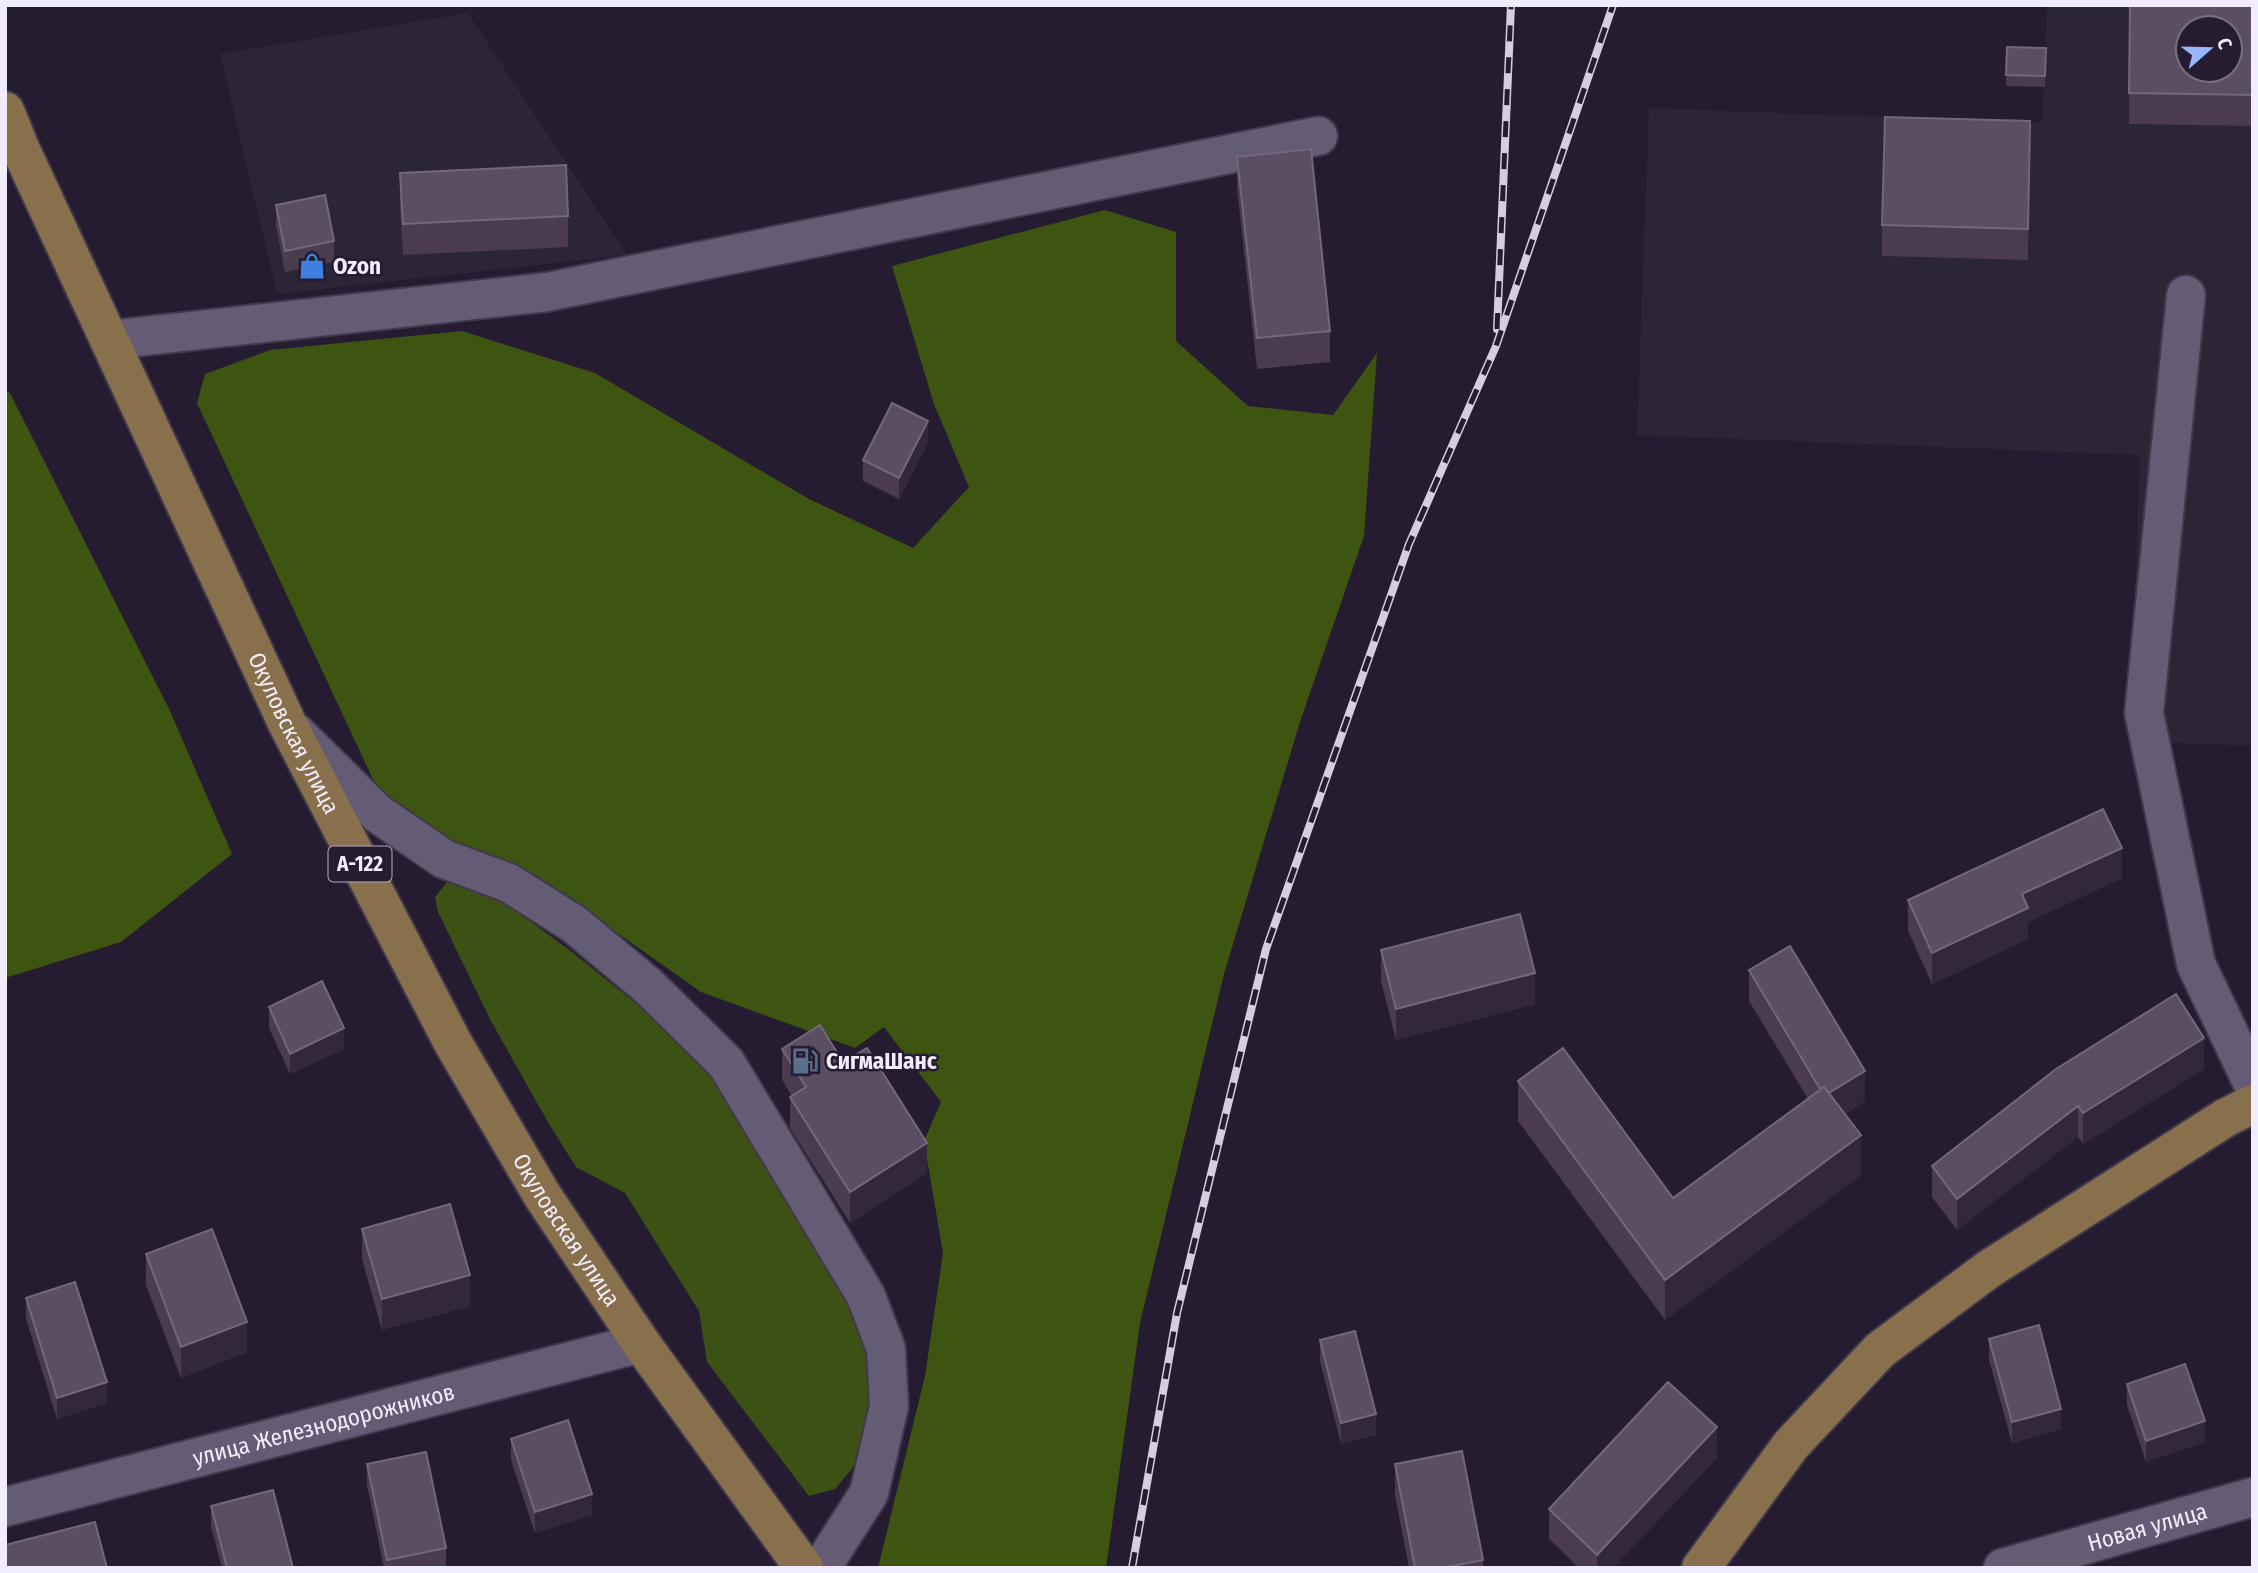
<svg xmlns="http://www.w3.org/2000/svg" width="2258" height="1573" font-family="'Fira Sans Condensed',sans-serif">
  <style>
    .industrial { fill: #2c2535; fill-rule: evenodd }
    .green { fill: #3c5114 }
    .forest { fill: #3e5411 }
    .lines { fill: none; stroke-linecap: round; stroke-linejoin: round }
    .minor-casing { stroke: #40394b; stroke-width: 42 }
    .major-casing { stroke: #40394b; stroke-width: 42 }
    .minor { stroke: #645b74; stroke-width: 38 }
    .major { stroke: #89704c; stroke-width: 38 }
    .rail-casing { stroke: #d4cede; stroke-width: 8 }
    .rail { stroke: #251c31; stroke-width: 5; stroke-dasharray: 16; stroke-linecap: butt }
    .wall { fill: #4a3b4f }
    .shaded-wall { fill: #33273b }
    .building { fill: #5c4e62; stroke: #73677a; stroke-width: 2; fill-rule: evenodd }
    .labels { text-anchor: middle; stroke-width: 5; stroke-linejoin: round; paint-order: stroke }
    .shield { fill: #251c31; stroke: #b4aebf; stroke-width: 2 }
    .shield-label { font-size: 21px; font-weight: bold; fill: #f2edfc }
    .poi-label { font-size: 23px; font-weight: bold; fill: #f2edfc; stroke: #251c31; text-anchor: start }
    .street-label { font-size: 23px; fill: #f2edfc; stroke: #251c31 }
  </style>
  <rect width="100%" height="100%" fill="#251c31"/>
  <path class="industrial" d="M 2047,5 L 2253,5 L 2253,746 L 2130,741 L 2140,455 L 1637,435 L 1649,108 L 2042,123 ZM 2188,28 L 2230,28 L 2230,70 L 2188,70 Z
    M 468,13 L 627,255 L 277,294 L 220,54 Z"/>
  <path class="green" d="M 459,879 L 485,888 L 572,952 L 679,1038 L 735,1097 L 868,1330 L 870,1434 L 851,1470 L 835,1489 L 809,1496 L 707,1362 L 699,1311 L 625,1193 L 576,1167 L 549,1124 L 491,1021 L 438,912 L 435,897 L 447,882 Z"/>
  <path class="forest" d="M 1105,210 L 1176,232 L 1176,341 L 1248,406 L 1333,415 L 1377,353 L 1364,536 L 1300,722 L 1224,974 L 1140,1323 L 1106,1568 L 878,1568 L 925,1376 L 943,1253 L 924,1141 L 941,1102 L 884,1027 L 855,1048 L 701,992 L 535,875 L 448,838 L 377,788 L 197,403 L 205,374 L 270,350 L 462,331 L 595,373 L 809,499 L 913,548 L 969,487 L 934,404 L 892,266 Z
    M 9,391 L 170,711 L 232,854 L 121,942 L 5,978 L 5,394 Z"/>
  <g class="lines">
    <g class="minor-casing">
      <g id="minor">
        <path d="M 2186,295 L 2144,713 L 2196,964 L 2253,1084"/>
        <path d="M 109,340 L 547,292 L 1318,136"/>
        <path d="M 296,733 L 377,813 L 444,859 L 509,883 L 574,924 L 648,986 L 726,1063 L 866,1296 L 886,1349 L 889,1406 L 869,1493 L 821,1568"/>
        <path id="s1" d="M 5,1507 L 641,1343"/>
        <path id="s2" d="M 2003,1568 L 2253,1497"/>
      </g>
    </g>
    <g class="major-casing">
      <g id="major">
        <path id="s3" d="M 5,111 L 20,148 L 288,725 L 453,1043 L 542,1195 L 641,1343 L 804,1568"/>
        <path d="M 1701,1568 L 1791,1445 L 1880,1350 L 1989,1269 L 2225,1118 L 2253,1104"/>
      </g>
    </g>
    <use href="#minor" class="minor"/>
    <use href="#major" class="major"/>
    <g class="rail-casing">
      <path id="rail" d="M 1497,329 L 1511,5
        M 1132,1568 L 1177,1313 L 1266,949 L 1409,544 L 1496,346 L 1613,5"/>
    </g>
    <use href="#rail" class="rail"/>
  </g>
  <path class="wall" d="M 2253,5 L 2253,126 L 2129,124 L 2129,93 Z
    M 2007,47 L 2046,48 L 2045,87 L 2006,86 Z
    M 2030,152 L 2028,260 L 1882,256 L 1882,225 Z
    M 1237,157 L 1330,331 L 1330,362 L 1257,369 L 1237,188 Z
    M 400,173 L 568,216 L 568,247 L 403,255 L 400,204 Z
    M 276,205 L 334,241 L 334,262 L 285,272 L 276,226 Z
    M 928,442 L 899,499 L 863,481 L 863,460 Z
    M 2122,878 L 2028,922 L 2028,939 L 1932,984 L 1908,931 L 1908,900 Z
    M 1381,950 L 1535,1004 L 1396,1040 L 1381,981 Z
    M 1749,970 L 1865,1101 L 1845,1114 L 1861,1175 L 1665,1320 L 1518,1121 L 1518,1081 L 1673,1198 L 1808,1099 L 1749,1001 Z
    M 269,1007 L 344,1049 L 290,1074 L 269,1028 Z
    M 782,1049 L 843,1062 L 927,1173 L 850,1223 L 790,1128 L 790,1097 L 792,1096 L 782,1080 Z
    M 2056,1069 L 2204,1069 L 2083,1144 L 2078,1137 L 1957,1230 L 1932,1197 L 1932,1166 Z
    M 362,1229 L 470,1306 L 382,1330 L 362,1259 Z
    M 146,1254 L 247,1352 L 181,1378 L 146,1285 Z
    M 26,1298 L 107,1403 L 57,1419 L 26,1319 Z
    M 1989,1339 L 2061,1429 L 2012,1443 L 1989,1360 Z
    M 1320,1340 L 1376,1435 L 1341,1444 L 1320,1361 Z
    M 2127,1384 L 2205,1442 L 2146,1462 L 2127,1405 Z
    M 511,1439 L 592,1515 L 535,1533 L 511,1460 Z
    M 1717,1458 L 1613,1568 L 1579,1568 L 1549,1539 L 1549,1509 Z
    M 367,1464 L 446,1548 L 446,1568 L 384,1568 L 367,1485 Z
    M 1395,1464 L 1483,1560 L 1483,1568 L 1409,1568 L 1395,1495 Z
    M 211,1506 L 293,1568 L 222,1568 L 211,1527 Z"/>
  <path class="shaded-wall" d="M 2030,121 L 2030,152 L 2028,260 L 2028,229 Z
    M 928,421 L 928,442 L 899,499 L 899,478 Z
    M 2122,848 L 2122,878 L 2028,922 L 2028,939 L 1932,984 L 1932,953 L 2022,894 Z
    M 1535,973 L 1535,1004 L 1396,1040 L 1396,1009 Z
    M 344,1028 L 344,1049 L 290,1074 L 290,1054 Z
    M 2204,1038 L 2204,1069 L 2083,1144 L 2083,1113 Z
    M 1865,1071 L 1865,1101 L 1824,1126 L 1824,1096 Z
    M 2078,1106 L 2078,1137 L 1957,1230 L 1957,1199 Z
    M 1861,1135 L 1861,1175 L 1665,1320 L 1665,1280 Z
    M 927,1143 L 927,1173 L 850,1223 L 850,1192 Z
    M 470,1275 L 470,1306 L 382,1330 L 382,1299 Z
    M 247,1322 L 247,1352 L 181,1378 L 181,1347 Z
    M 107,1382 L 107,1403 L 57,1419 L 57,1398 Z
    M 2061,1409 L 2061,1429 L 2012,1443 L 2012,1422 Z
    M 1376,1414 L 1376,1435 L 1341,1444 L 1341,1423 Z
    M 2205,1421 L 2205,1442 L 2146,1462 L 2146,1441 Z
    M 1717,1427 L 1717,1458 L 1613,1568 L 1597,1568 L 1597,1555 Z
    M 592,1494 L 592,1515 L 535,1533 L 535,1512 Z"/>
  <path class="building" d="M 2130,5 L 2253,5 L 2253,95 L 2129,93 ZM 2188,28 L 2230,28 L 2230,70 L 2188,70 Z
    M 2007,47 L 2046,48 L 2045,76 L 2006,75 Z
    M 1885,117 L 2030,121 L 2028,229 L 1882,225 Z
    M 1311,149 L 1330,331 L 1257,338 L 1237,157 Z
    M 566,165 L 568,216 L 403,224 L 400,173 Z
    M 325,195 L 334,241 L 285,251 L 276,205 Z
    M 892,403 L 928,421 L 899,478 L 863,460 Z
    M 2103,809 L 2122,848 L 2022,894 L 2028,908 L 1932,953 L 1908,900 Z
    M 1520,914 L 1535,973 L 1396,1009 L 1381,950 Z
    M 1790,946 L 1865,1071 L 1829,1093 L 1824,1087 L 1820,1089 L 1749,970 Z
    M 322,981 L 344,1028 L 290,1054 L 269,1007 Z
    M 2176,994 L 2204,1038 L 2083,1113 L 2078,1106 L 1957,1199 L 1932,1166 L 2056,1069 Z
    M 820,1025 L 843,1062 L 867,1048 L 927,1143 L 850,1192 L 790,1097 L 806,1087 L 782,1049 Z
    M 1563,1048 L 1673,1198 L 1824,1087 L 1861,1135 L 1665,1280 L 1518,1081 Z
    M 450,1204 L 470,1275 L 382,1299 L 362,1229 Z
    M 212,1229 L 247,1322 L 181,1347 L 146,1254 Z
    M 75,1282 L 107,1382 L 57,1398 L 26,1298 Z
    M 2039,1325 L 2061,1409 L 2012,1422 L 1989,1339 Z
    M 1355,1331 L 1376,1414 L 1341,1423 L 1320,1340 Z
    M 2185,1364 L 2205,1421 L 2146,1441 L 2127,1384 Z
    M 1668,1382 L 1717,1427 L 1597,1555 L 1549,1509 Z
    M 568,1420 L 592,1494 L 535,1512 L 511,1439 Z
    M 1462,1451 L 1483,1560 L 1442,1568 L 1415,1568 L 1395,1464 Z
    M 426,1452 L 446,1548 L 387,1560 L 367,1464 Z
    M 273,1490 L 293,1568 L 227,1568 L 211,1506 Z
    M 95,1522 L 107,1568 L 5,1568 L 5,1545 Z"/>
  <defs>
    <g id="shop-bare" transform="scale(2.1)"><path d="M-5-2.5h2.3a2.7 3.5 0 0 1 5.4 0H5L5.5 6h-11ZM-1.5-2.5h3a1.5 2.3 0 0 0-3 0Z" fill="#3f7fe0" stroke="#251c31" stroke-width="2.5" paint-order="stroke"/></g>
    <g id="fuel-bare" transform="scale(2.1)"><path d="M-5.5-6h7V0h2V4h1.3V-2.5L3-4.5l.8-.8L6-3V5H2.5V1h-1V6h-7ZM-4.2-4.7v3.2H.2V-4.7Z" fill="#5c6f8a" stroke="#251c31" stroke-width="2.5" paint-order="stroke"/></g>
  </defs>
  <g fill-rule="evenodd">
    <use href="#shop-bare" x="312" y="266"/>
    <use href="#fuel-bare" x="805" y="1061"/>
  </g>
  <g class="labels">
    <rect class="shield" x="328.5" y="846.5" width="63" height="35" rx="5"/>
    <g class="shield-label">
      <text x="360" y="871">А-122</text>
    </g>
    <g class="poi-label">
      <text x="333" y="274">Ozon</text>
      <text x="826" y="1069">СигмаШанс</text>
    </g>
    <g class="street-label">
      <text dy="8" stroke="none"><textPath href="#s3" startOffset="686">Окуловская улица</textPath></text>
      <text dy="8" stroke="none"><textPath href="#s3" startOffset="1253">Окуловская улица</textPath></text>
      <text dy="8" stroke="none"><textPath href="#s1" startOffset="329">улица Железнодорожников</textPath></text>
      <text dy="8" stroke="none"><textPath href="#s2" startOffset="150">Новая улица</textPath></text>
    </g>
  </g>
  <rect width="2258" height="1573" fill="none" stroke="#f2edfc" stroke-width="14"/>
  <g transform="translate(2209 49) rotate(70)"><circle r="33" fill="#251c31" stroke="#777082" stroke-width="2"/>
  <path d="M0-5L12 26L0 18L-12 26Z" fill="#98b5fd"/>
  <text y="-10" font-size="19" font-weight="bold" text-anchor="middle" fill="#f2edfc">С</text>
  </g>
</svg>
